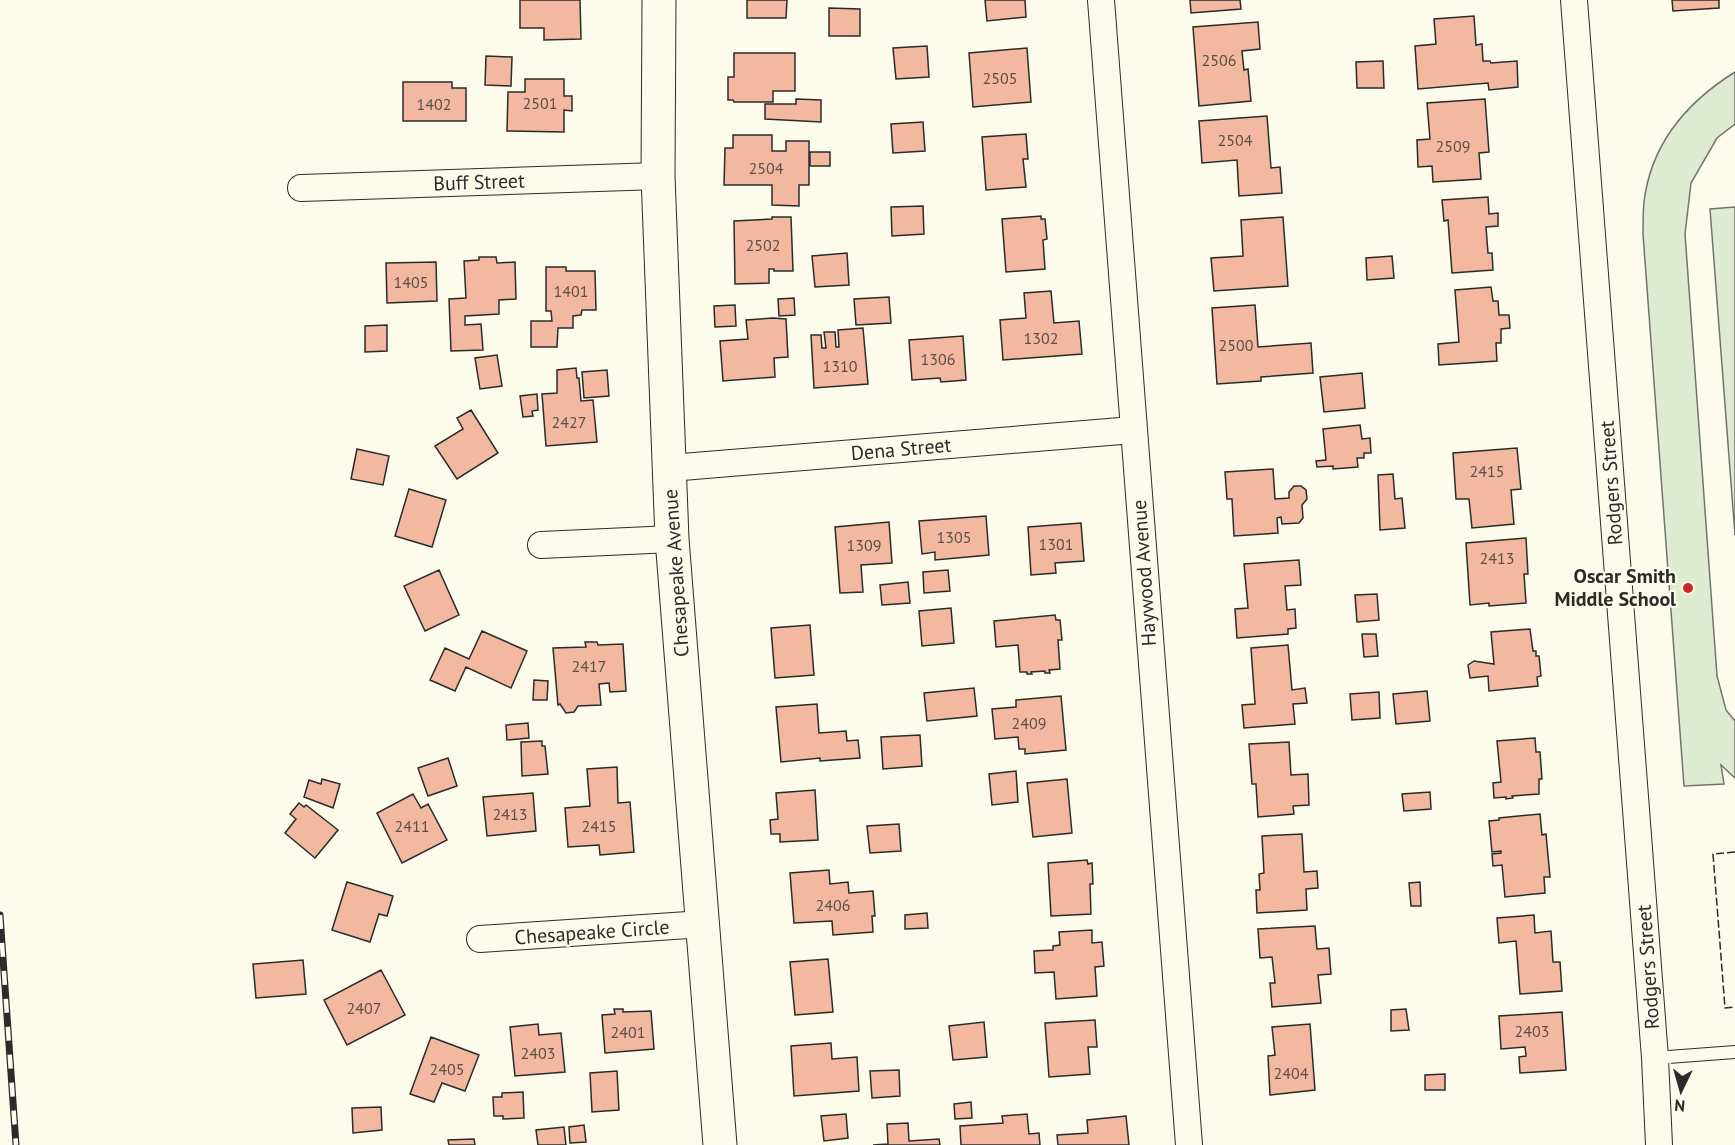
<svg xmlns="http://www.w3.org/2000/svg" width="1735" height="1145" font-family="'PT Sans',sans-serif">
  <style>
    .garden { fill: #deebd1; stroke: #74746e; stroke-width: 1.5 }
    .building { fill: #f2b8a0; stroke: #2b2b2b; stroke-width: 1.5 }
    .lines { fill: none; stroke-linecap: round; stroke-linejoin: round }
    .lane-casing { stroke: #2b2b2b; stroke-width: 14 }
    .street-casing { stroke: #2b2b2b; stroke-width: 28 }
    .secondary-casing { stroke: #2b2b2b; stroke-width: 35 }
    .lane { stroke: #fdfbea; stroke-width: 12 }
    .street { stroke: #fdfbea; stroke-width: 26 }
    .secondary { stroke: #fdfbea; stroke-width: 33 }
    .rail-casing { stroke: #2b2b2b; stroke-width: 7 }
    .rail { stroke: #fdfbea; stroke-width: 4.5; stroke-dasharray: 14; stroke-linecap: butt }
    .fence { stroke: #2b2b2b; stroke-width: 1.5; stroke-dasharray: 8 3; stroke-linecap: butt }
    .poi-dot { fill: #c62828; stroke: #fdfbea; stroke-width: 2 }
    .labels { text-anchor: middle; stroke-width: 4.5; stroke-linejoin: round; paint-order: stroke }
    .number-label { font-size: 16px; fill: #5d4e48 }
    .street-label { font-size: 20px; fill: #2b2b2b; stroke: #fdfbea }
    .poi-label { font-size: 20px; font-weight: bold; fill: #2b2b2b; stroke: #fdfbea; text-anchor: end }
  </style>
  <rect width="100%" height="100%" fill="#fdfbea"/>
  <path class="garden" d="M 1735,72 L 1735,124 L 1717,138 L 1691,183 L 1685,234 L 1717,676 L 1726,710 L 1735,721 L 1735,778 L 1721,765 L 1724,784 L 1684,786 L 1643,234 C 1643,224 1643,212 1644,202 C 1651,143 1687,102 1735,72 Z
    M 1735,207 L 1735,535 L 1710,209 Z"/>
  <path class="building" d="M 520,0 L 580,0 L 581,39 L 544,40 L 544,28 L 520,28 Z
    M 747,0 L 787,0 L 786,18 L 747,18 Z
    M 985,0 L 1025,0 L 1026,17 L 987,21 Z
    M 1190,0 L 1240,0 L 1241,9 L 1191,13 Z
    M 1672,0 L 1719,0 L 1719,8 L 1673,11 Z
    M 829,8 L 860,9 L 860,36 L 829,36 Z
    M 1474,16 L 1476,45 L 1482,44 L 1483,61 L 1490,61 L 1491,63 L 1517,61 L 1518,87 L 1489,90 L 1488,83 L 1418,89 L 1415,46 L 1436,44 L 1434,19 Z
    M 1258,22 L 1260,49 L 1242,51 L 1244,70 L 1248,69 L 1251,101 L 1199,106 L 1193,27 Z
    M 927,46 L 929,77 L 896,79 L 893,48 Z
    M 1027,48 L 1031,102 L 973,107 L 969,53 Z
    M 734,53 L 795,53 L 795,91 L 773,91 L 773,102 L 734,102 L 733,100 L 728,100 L 728,77 L 734,77 Z
    M 486,56 L 512,57 L 511,86 L 485,85 Z
    M 1383,61 L 1384,88 L 1357,88 L 1356,62 Z
    M 525,79 L 564,79 L 564,96 L 572,96 L 572,111 L 564,110 L 564,132 L 507,131 L 508,92 L 525,92 Z
    M 403,82 L 452,82 L 452,88 L 466,88 L 466,121 L 403,121 Z
    M 796,99 L 821,100 L 821,122 L 765,119 L 765,104 L 796,104 Z
    M 1485,99 L 1489,152 L 1479,153 L 1481,179 L 1433,182 L 1432,166 L 1418,167 L 1417,140 L 1430,139 L 1427,103 Z
    M 1267,116 L 1271,168 L 1280,167 L 1282,193 L 1239,196 L 1237,160 L 1202,163 L 1199,121 Z
    M 923,122 L 925,151 L 893,153 L 891,124 Z
    M 1026,134 L 1028,159 L 1023,159 L 1026,187 L 986,190 L 982,137 Z
    M 733,135 L 772,135 L 772,151 L 786,151 L 786,141 L 809,141 L 809,185 L 799,185 L 799,206 L 772,205 L 772,185 L 724,185 L 725,148 L 733,148 Z
    M 810,152 L 830,152 L 830,166 L 810,166 Z
    M 1488,197 L 1489,214 L 1498,213 L 1498,226 L 1486,227 L 1488,253 L 1492,253 L 1493,270 L 1452,273 L 1448,220 L 1444,221 L 1442,200 Z
    M 923,206 L 924,234 L 892,236 L 891,207 Z
    M 1041,216 L 1041,219 L 1045,219 L 1047,239 L 1043,240 L 1045,269 L 1006,272 L 1002,219 Z
    M 772,217 L 791,217 L 793,271 L 774,271 L 774,269 L 769,269 L 769,283 L 735,284 L 734,221 L 772,219 Z
    M 1283,217 L 1288,286 L 1214,291 L 1211,258 L 1243,256 L 1241,220 Z
    M 847,253 L 849,285 L 815,287 L 812,256 Z
    M 1392,256 L 1394,278 L 1367,280 L 1366,258 Z
    M 479,257 L 496,257 L 497,263 L 515,262 L 516,299 L 499,300 L 499,314 L 465,316 L 465,325 L 481,324 L 483,350 L 451,351 L 449,299 L 466,298 L 464,261 L 479,260 Z
    M 436,262 L 437,301 L 387,303 L 386,263 Z
    M 546,267 L 566,267 L 566,271 L 595,271 L 596,310 L 582,310 L 581,315 L 573,316 L 573,328 L 558,328 L 557,347 L 531,347 L 531,321 L 552,321 L 551,311 L 546,311 Z
    M 1491,287 L 1493,301 L 1498,301 L 1499,315 L 1509,315 L 1510,328 L 1501,329 L 1501,343 L 1496,343 L 1497,361 L 1439,365 L 1438,344 L 1459,342 L 1455,290 Z
    M 1051,291 L 1054,323 L 1079,321 L 1082,354 L 1003,360 L 1000,320 L 1026,318 L 1024,293 Z
    M 889,297 L 891,323 L 856,325 L 854,299 Z
    M 794,298 L 795,315 L 779,316 L 778,299 Z
    M 735,305 L 736,326 L 715,327 L 714,306 Z
    M 1255,305 L 1258,347 L 1311,343 L 1313,373 L 1261,377 L 1261,381 L 1217,384 L 1212,308 Z
    M 773,318 L 786,319 L 788,357 L 774,358 L 775,377 L 723,381 L 720,341 L 748,339 L 746,320 Z
    M 387,325 L 387,351 L 365,352 L 365,326 Z
    M 863,328 L 868,384 L 814,388 L 811,335 L 821,335 L 822,348 L 826,348 L 824,332 L 835,332 L 836,347 L 839,347 L 838,330 Z
    M 963,336 L 966,380 L 941,382 L 940,378 L 912,380 L 909,340 Z
    M 497,355 L 502,386 L 480,389 L 475,358 Z
    M 576,368 L 577,378 L 579,378 L 581,401 L 593,400 L 597,442 L 546,446 L 542,394 L 557,393 L 557,370 Z
    M 607,370 L 609,396 L 584,398 L 582,372 Z
    M 1362,373 L 1365,408 L 1324,412 L 1320,377 Z
    M 537,394 L 538,410 L 532,411 L 533,416 L 523,417 L 520,396 Z
    M 471,410 L 498,453 L 457,479 L 435,446 L 463,429 L 457,418 Z
    M 1360,425 L 1362,439 L 1370,438 L 1371,453 L 1364,453 L 1364,458 L 1357,458 L 1358,467 L 1333,469 L 1333,466 L 1317,467 L 1316,461 L 1326,460 L 1323,429 Z
    M 1517,448 L 1521,489 L 1511,490 L 1514,524 L 1472,528 L 1469,499 L 1456,499 L 1453,453 Z
    M 357,449 L 389,456 L 383,485 L 351,479 Z
    M 1273,469 L 1275,499 L 1289,498 L 1289,492 L 1294,486 L 1301,486 L 1306,490 L 1307,499 L 1302,505 L 1303,518 L 1299,523 L 1282,524 L 1281,517 L 1277,518 L 1278,533 L 1234,536 L 1232,499 L 1227,499 L 1225,472 Z
    M 1393,474 L 1395,499 L 1402,498 L 1405,528 L 1380,530 L 1378,475 Z
    M 409,489 L 446,500 L 432,547 L 395,536 Z
    M 986,516 L 989,555 L 935,560 L 935,552 L 922,554 L 919,521 Z
    M 889,522 L 892,563 L 861,565 L 863,592 L 840,593 L 835,527 Z
    M 1081,523 L 1084,561 L 1055,563 L 1056,573 L 1031,575 L 1028,527 Z
    M 1526,538 L 1528,574 L 1524,574 L 1526,603 L 1489,606 L 1489,603 L 1470,605 L 1466,543 Z
    M 1299,560 L 1301,585 L 1285,586 L 1287,610 L 1295,609 L 1296,628 L 1288,629 L 1288,634 L 1237,638 L 1235,609 L 1248,608 L 1244,564 Z
    M 439,570 L 459,615 L 425,631 L 404,586 Z
    M 948,570 L 950,591 L 924,593 L 923,572 Z
    M 908,582 L 910,603 L 882,605 L 880,585 Z
    M 1377,594 L 1379,620 L 1357,622 L 1355,595 Z
    M 951,608 L 954,643 L 922,646 L 919,611 Z
    M 1055,615 L 1056,620 L 1060,620 L 1062,640 L 1058,640 L 1060,669 L 1049,670 L 1050,673 L 1045,673 L 1045,671 L 1031,672 L 1032,674 L 1027,674 L 1027,672 L 1020,672 L 1018,645 L 996,647 L 994,621 Z
    M 810,625 L 814,675 L 775,678 L 771,628 Z
    M 1530,629 L 1533,651 L 1536,651 L 1536,656 L 1539,656 L 1541,676 L 1537,677 L 1538,686 L 1489,691 L 1488,676 L 1470,678 L 1468,665 L 1474,661 L 1494,664 L 1491,632 Z
    M 482,631 L 527,651 L 511,688 L 466,667 L 455,691 L 430,680 L 445,648 L 469,659 Z
    M 1362,634 L 1376,634 L 1378,656 L 1364,657 Z
    M 585,642 L 597,642 L 598,645 L 623,644 L 626,691 L 610,692 L 609,683 L 599,684 L 601,705 L 578,706 L 574,712 L 566,713 L 560,704 L 558,705 L 553,648 L 586,647 Z
    M 1288,645 L 1292,690 L 1305,688 L 1307,703 L 1293,704 L 1295,724 L 1244,728 L 1242,705 L 1255,704 L 1251,648 Z
    M 534,680 L 548,681 L 547,700 L 533,700 Z
    M 974,688 L 977,716 L 927,721 L 924,693 Z
    M 1427,691 L 1430,721 L 1396,724 L 1393,694 Z
    M 1379,692 L 1380,718 L 1352,720 L 1350,694 Z
    M 1061,696 L 1066,750 L 1025,754 L 1025,749 L 1019,749 L 1018,737 L 995,739 L 992,709 L 1016,707 L 1016,700 Z
    M 817,704 L 819,733 L 846,731 L 847,741 L 858,740 L 860,758 L 820,761 L 820,758 L 781,762 L 776,707 Z
    M 528,723 L 529,738 L 507,740 L 506,725 Z
    M 920,735 L 922,766 L 883,769 L 881,737 Z
    M 1535,738 L 1536,752 L 1540,752 L 1542,779 L 1539,779 L 1539,794 L 1512,796 L 1513,798 L 1506,799 L 1506,797 L 1494,798 L 1493,783 L 1501,782 L 1497,741 Z
    M 542,741 L 542,746 L 545,746 L 548,774 L 522,776 L 521,742 Z
    M 1289,742 L 1291,775 L 1308,774 L 1309,805 L 1293,806 L 1294,814 L 1258,817 L 1256,784 L 1252,784 L 1249,744 Z
    M 448,758 L 457,786 L 428,796 L 418,768 Z
    M 617,767 L 618,803 L 630,802 L 634,852 L 600,855 L 599,845 L 568,847 L 565,808 L 590,806 L 587,769 Z
    M 1016,771 L 1018,802 L 992,805 L 989,774 Z
    M 322,779 L 340,784 L 333,808 L 304,797 L 309,780 L 321,784 Z
    M 1067,779 L 1072,833 L 1033,837 L 1027,783 Z
    M 815,790 L 818,840 L 780,842 L 780,834 L 771,834 L 770,820 L 778,819 L 776,793 Z
    M 1430,792 L 1431,809 L 1404,811 L 1402,794 Z
    M 533,793 L 536,831 L 487,836 L 483,797 Z
    M 413,794 L 421,808 L 428,804 L 447,840 L 402,863 L 377,813 Z
    M 299,803 L 304,807 L 306,805 L 338,830 L 315,858 L 285,833 L 296,819 L 290,814 Z
    M 1540,814 L 1542,835 L 1546,834 L 1550,877 L 1544,877 L 1545,893 L 1505,897 L 1502,865 L 1493,866 L 1492,854 L 1501,853 L 1501,851 L 1492,852 L 1489,821 L 1499,820 L 1499,818 Z
    M 899,824 L 901,851 L 870,853 L 867,826 Z
    M 1302,834 L 1304,872 L 1317,871 L 1318,888 L 1306,889 L 1307,910 L 1257,913 L 1256,890 L 1260,890 L 1259,874 L 1264,873 L 1262,836 Z
    M 1087,860 L 1088,864 L 1092,863 L 1093,884 L 1090,884 L 1091,914 L 1051,916 L 1048,863 Z
    M 829,870 L 830,884 L 848,882 L 849,893 L 873,891 L 875,916 L 872,916 L 873,932 L 833,935 L 832,921 L 794,923 L 790,873 Z
    M 347,882 L 393,896 L 387,916 L 379,914 L 370,942 L 332,930 Z
    M 1420,882 L 1421,906 L 1411,906 L 1409,883 Z
    M 927,913 L 928,928 L 905,929 L 905,915 Z
    M 1534,915 L 1535,933 L 1551,931 L 1553,962 L 1560,962 L 1562,991 L 1520,994 L 1516,941 L 1499,943 L 1497,918 Z
    M 1315,926 L 1317,949 L 1329,948 L 1330,962 L 1331,974 L 1318,975 L 1321,1003 L 1272,1007 L 1270,983 L 1275,983 L 1272,957 L 1260,958 L 1258,929 Z
    M 1092,930 L 1092,943 L 1102,942 L 1104,966 L 1095,967 L 1097,996 L 1056,999 L 1054,972 L 1035,973 L 1034,951 L 1053,950 L 1053,946 L 1060,945 L 1059,932 Z
    M 828,959 L 833,1012 L 795,1015 L 790,962 Z
    M 303,960 L 306,994 L 256,998 L 253,964 Z
    M 381,970 L 405,1015 L 347,1045 L 324,1000 Z
    M 614,1009 L 623,1009 L 623,1012 L 651,1011 L 654,1049 L 605,1053 L 602,1015 L 615,1014 Z
    M 1406,1009 L 1409,1030 L 1391,1031 L 1391,1010 Z
    M 1562,1012 L 1566,1070 L 1520,1073 L 1519,1057 L 1526,1056 L 1525,1047 L 1501,1049 L 1499,1016 Z
    M 1095,1020 L 1097,1047 L 1088,1047 L 1090,1074 L 1049,1077 L 1045,1023 Z
    M 984,1022 L 987,1057 L 953,1060 L 949,1026 Z
    M 538,1024 L 539,1035 L 561,1033 L 565,1072 L 515,1076 L 510,1027 Z
    M 1310,1024 L 1315,1090 L 1270,1095 L 1268,1056 L 1275,1055 L 1272,1027 Z
    M 431,1037 L 479,1055 L 465,1091 L 442,1083 L 434,1102 L 410,1094 Z
    M 831,1043 L 832,1059 L 857,1057 L 859,1091 L 794,1096 L 791,1046 Z
    M 899,1070 L 900,1096 L 872,1098 L 870,1071 Z
    M 617,1071 L 619,1110 L 592,1112 L 590,1073 Z
    M 1445,1074 L 1445,1090 L 1425,1090 L 1425,1075 Z
    M 523,1092 L 524,1118 L 503,1119 L 503,1116 L 494,1116 L 493,1097 L 502,1097 L 502,1093 Z
    M 971,1102 L 972,1118 L 955,1119 L 954,1104 Z
    M 381,1107 L 382,1130 L 353,1133 L 352,1108 Z
    M 846,1114 L 848,1138 L 824,1141 L 821,1116 Z
    M 1027,1114 L 1029,1134 L 1039,1133 L 1040,1145 L 961,1145 L 960,1126 L 1003,1123 L 1002,1116 Z
    M 1126,1116 L 1129,1145 L 1058,1145 L 1057,1135 L 1088,1133 L 1087,1120 Z
    M 908,1123 L 909,1141 L 939,1139 L 940,1145 L 873,1145 L 888,1144 L 887,1124 Z
    M 584,1125 L 586,1142 L 570,1143 L 569,1127 Z
    M 564,1127 L 566,1145 L 538,1145 L 536,1130 Z
    M 474,1139 L 475,1145 L 449,1145 L 448,1140 Z"/>
  <g class="lines">
    <g class="lane-casing">
      <path id="lane" d="M 1655,1058 L 1735,1052"/>
    </g>
    <g class="street-casing">
      <path id="street" d="M 1101,0 L 1189,1145
        M 1574,0 L 1655,1058 L 1659,1145
        M 301,188 L 658,176
        M 670,468 L 1133,430
        M 541,545 L 672,539
        M 480,939 L 703,924"/>
    </g>
    <g class="secondary-casing">
      <path id="secondary" d="M 659,0 L 658,176 L 672,539 L 720,1145"/>
    </g>
    <use href="#lane" class="lane"/>
    <use href="#street" class="street"/>
    <use href="#secondary" class="secondary"/>
    <g class="rail-casing">
      <path id="rail" d="M 0,915 L 16,1145"/>
    </g>
    <use href="#rail" class="rail"/>
    <path class="fence" d="M 1735,852 L 1713,854 L 1725,1008 L 1735,1007"/>
  </g>
  <circle class="poi-dot" cx="1688" cy="588" r="6"/>
  <g class="labels">
    <g class="number-label">
      <text x="1219" y="66">2506</text>
      <text x="1000" y="84">2505</text>
      <text x="540" y="109">2501</text>
      <text x="434" y="110">1402</text>
      <text x="1235" y="146">2504</text>
      <text x="1453" y="152">2509</text>
      <text x="766" y="174">2504</text>
      <text x="763" y="251">2502</text>
      <text x="411" y="288">1405</text>
      <text x="571" y="297">1401</text>
      <text x="1041" y="344">1302</text>
      <text x="1236" y="351">2500</text>
      <text x="938" y="365">1306</text>
      <text x="840" y="372">1310</text>
      <text x="569" y="428">2427</text>
      <text x="1487" y="477">2415</text>
      <text x="954" y="543">1305</text>
      <text x="1056" y="550">1301</text>
      <text x="864" y="551">1309</text>
      <text x="1497" y="564">2413</text>
      <text x="589" y="672">2417</text>
      <text x="1029" y="729">2409</text>
      <text x="510" y="820">2413</text>
      <text x="412" y="832">2411</text>
      <text x="599" y="832">2415</text>
      <text x="833" y="911">2406</text>
      <text x="364" y="1014">2407</text>
      <text x="1532" y="1037">2403</text>
      <text x="628" y="1038">2401</text>
      <text x="538" y="1059">2403</text>
      <text x="447" y="1075">2405</text>
      <text x="1291" y="1079">2404</text>
    </g>
    <g class="street-label">
      <text transform="translate(479 182) rotate(-2)" y="7">Buff Street</text>
      <text transform="translate(901 449) rotate(-5)" y="7">Dena Street</text>
      <text transform="translate(1611 483) rotate(-94)" y="7">Rodgers Street</text>
      <text transform="translate(676 573) rotate(-94)" y="7">Chesapeake Avenue</text>
      <text transform="translate(1144 573) rotate(-94)" y="7">Haywood Avenue</text>
      <text transform="translate(592 932) rotate(-4)" y="7">Chesapeake Circle</text>
      <text transform="translate(1648 967) rotate(-94)" y="7">Rodgers Street</text>
    </g>
    <g class="poi-label">
      <text x="1676" y="583">Oscar Smith<tspan x="1676" dy="23">Middle School</tspan></text>
    </g>
  </g>
  <g transform="translate(1681 1091) rotate(185)" stroke="#fdfbea" stroke-width="4.5" paint-order="stroke">
  <path d="M0-4.5L10 22L0 15L-10 22Z" fill="#2b2b2b"/>
  <text y="-9" font-size="16" font-weight="bold" text-anchor="middle" fill="#2b2b2b">N</text>
  </g>
</svg>
